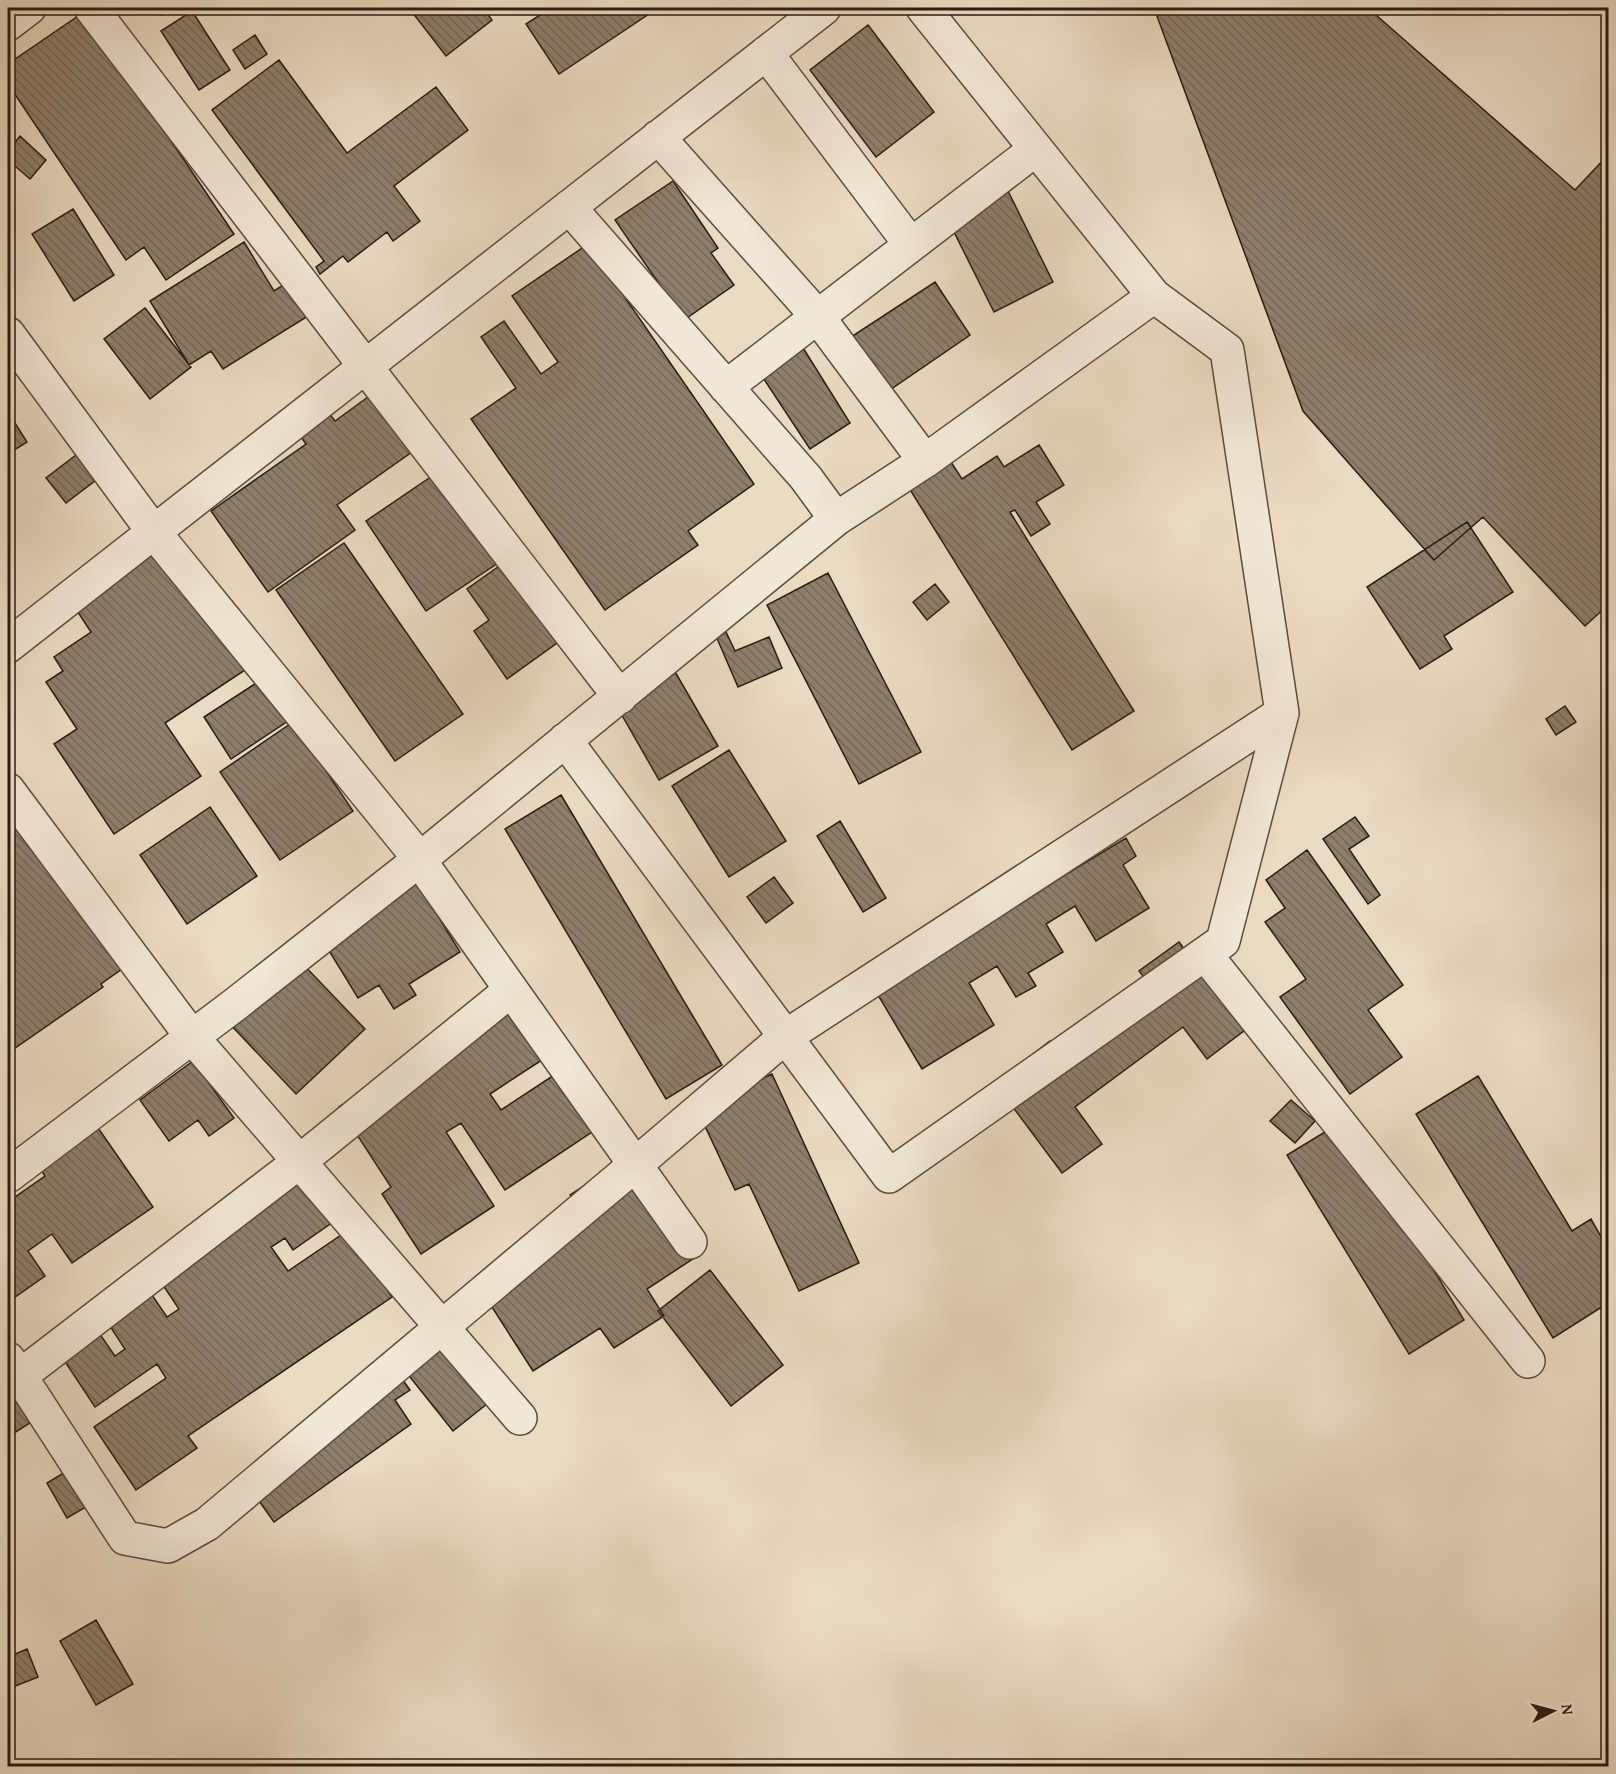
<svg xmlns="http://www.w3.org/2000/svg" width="1616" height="1774" font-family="'Gentium Book Plus',serif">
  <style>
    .building { fill: url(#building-back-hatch); stroke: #2a1c10; stroke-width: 1.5 }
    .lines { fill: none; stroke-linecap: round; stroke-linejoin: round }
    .minor-casing { stroke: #5a4c3d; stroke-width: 36 }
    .minor { stroke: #f2e8d8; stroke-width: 33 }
  </style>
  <defs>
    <pattern id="building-back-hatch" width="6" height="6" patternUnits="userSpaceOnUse" patternTransform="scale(1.5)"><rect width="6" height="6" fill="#8e7f6d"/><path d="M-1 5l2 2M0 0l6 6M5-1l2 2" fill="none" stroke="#746758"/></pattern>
  </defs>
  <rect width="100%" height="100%" fill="#ebdbc3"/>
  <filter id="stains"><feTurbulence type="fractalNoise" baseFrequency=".00333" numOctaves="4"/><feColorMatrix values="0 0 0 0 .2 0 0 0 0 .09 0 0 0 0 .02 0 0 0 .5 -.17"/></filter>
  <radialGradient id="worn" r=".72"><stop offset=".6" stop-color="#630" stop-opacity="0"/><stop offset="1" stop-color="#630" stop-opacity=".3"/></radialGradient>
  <path class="building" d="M 155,8 L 172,8 L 161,15 Z
    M 409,8 L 483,8 L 492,20 L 446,56 Z
    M 551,8 L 658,8 L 559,74 L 526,24 Z
    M 1154,8 L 1368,8 L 1575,190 L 1608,155 L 1608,605 L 1585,626 L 1483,517 L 1434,560 L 1303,411 Z
    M 192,11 L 230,70 L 199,90 L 161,31 Z
    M 84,12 L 234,234 L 166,280 L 144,247 L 126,260 L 8,84 L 8,64 Z
    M 868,25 L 934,112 L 876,157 L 810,70 Z
    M 255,35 L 267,54 L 245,69 L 233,50 Z
    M 279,60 L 347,153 L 436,87 L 468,130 L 394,186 L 420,221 L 393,241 L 387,232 L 348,262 L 343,256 L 320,274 L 316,267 L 324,261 L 212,110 Z
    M 20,136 L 46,160 L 30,179 L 8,160 L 8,151 Z
    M 1002,179 L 1053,282 L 994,312 L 943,210 Z
    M 673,181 L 718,248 L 711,253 L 734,285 L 684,320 L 615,220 Z
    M 73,209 L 114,275 L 74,301 L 32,234 Z
    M 244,242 L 274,291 L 288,282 L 308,316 L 223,369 L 211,351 L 189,365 L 150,301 Z
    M 588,244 L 754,484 L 688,531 L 698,545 L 605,610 L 471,419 L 516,388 L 481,337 L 504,321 L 541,374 L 558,362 L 512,296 Z
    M 935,282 L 970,335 L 884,394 L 848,339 Z
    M 145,308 L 191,367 L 150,399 L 104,339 Z
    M 800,343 L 850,423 L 810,449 L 758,370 Z
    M 379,389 L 419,447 L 337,505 L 355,530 L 268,592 L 211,511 L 306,444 L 296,430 L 326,409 L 335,421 Z
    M 8,412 L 27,442 L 8,454 Z
    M 1039,445 L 1064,485 L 1036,502 L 1050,524 L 1031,536 L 1015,510 L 1010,512 L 1134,711 L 1072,750 L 909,488 L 951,462 L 962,479 L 997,456 L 1004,467 Z
    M 76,455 L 96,480 L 66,503 L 46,478 Z
    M 438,472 L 498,563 L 426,611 L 366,521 Z
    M 1467,522 L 1513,592 L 1444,636 L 1452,649 L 1420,669 L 1367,587 Z
    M 161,536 L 248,668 L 165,723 L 201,776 L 114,834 L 54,744 L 77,729 L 46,682 L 63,671 L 54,657 L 91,632 L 68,597 Z
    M 344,543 L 463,714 L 395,761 L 276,590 Z
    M 502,564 L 557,643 L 507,679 L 474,631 L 489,620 L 467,589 Z
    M 828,573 L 921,752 L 859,784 L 767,605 Z
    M 935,584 L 949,602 L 927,620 L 913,602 Z
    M 726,632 L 735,651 L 769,637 L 782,668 L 738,687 L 716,636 Z
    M 674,670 L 718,746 L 659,780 L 615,703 Z
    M 261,680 L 288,721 L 231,759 L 204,717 Z
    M 1565,706 L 1576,722 L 1556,735 L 1546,719 Z
    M 293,722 L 353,811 L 280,860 L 220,772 Z
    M 729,750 L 786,841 L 729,877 L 672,786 Z
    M 8,786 L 129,964 L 101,984 L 103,987 L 8,1053 Z
    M 561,795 L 722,1065 L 666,1099 L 505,829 Z
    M 210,807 L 257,876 L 187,924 L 140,855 Z
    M 1355,817 L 1369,836 L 1349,849 L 1380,895 L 1368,904 L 1323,839 Z
    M 840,821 L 886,898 L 863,912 L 817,836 Z
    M 1126,838 L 1136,856 L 1123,865 L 1149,908 L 1096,941 L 1075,906 L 1046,924 L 1063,952 L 1028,973 L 1036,986 L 1016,997 L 997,966 L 969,983 L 994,1025 L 922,1069 L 875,990 Z
    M 1307,850 L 1403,985 L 1368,1010 L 1402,1057 L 1350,1094 L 1280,997 L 1306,979 L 1265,922 L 1285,908 L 1266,880 Z
    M 411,872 L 460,952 L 409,984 L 416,995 L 394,1009 L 379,985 L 358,998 L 328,949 L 358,930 L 347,912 Z
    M 774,877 L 793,903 L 766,923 L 747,897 Z
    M 1179,942 L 1245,1030 L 1207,1059 L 1183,1027 L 1075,1107 L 1102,1144 L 1062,1173 L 995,1083 L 1050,1041 L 1059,1053 L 1150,985 L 1139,971 Z
    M 296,957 L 365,1029 L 296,1094 L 228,1022 Z
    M 505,997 L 545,1058 L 490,1094 L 501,1110 L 554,1075 L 592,1132 L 505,1190 L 461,1123 L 446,1132 L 494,1206 L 421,1254 L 382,1194 L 391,1187 L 339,1107 Z
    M 193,1061 L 234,1118 L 209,1136 L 198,1120 L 169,1141 L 140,1100 Z
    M 772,1074 L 859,1263 L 799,1291 L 749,1184 L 735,1190 L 697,1109 Z
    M 1478,1076 L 1572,1231 L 1591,1219 L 1608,1249 L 1608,1303 L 1553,1338 L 1416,1114 Z
    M 1291,1100 L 1315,1121 L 1295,1143 L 1270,1121 Z
    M 1343,1121 L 1464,1320 L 1409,1354 L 1287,1155 Z
    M 96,1125 L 153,1207 L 72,1263 L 52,1234 L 28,1251 L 45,1276 L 8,1302 L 8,1202 L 45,1176 L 38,1165 Z
    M 637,1151 L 702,1253 L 647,1289 L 664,1316 L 614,1348 L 600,1328 L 533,1371 L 474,1279 L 581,1211 L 570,1195 Z
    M 304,1159 L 343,1215 L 293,1250 L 285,1238 L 271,1247 L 288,1271 L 347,1231 L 392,1297 L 188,1436 L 197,1448 L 136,1490 L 94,1427 L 166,1378 L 157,1364 L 95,1407 L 54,1345 L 90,1320 L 115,1356 L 125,1349 L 100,1311 L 143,1282 L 167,1317 L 179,1309 L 149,1264 Z
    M 710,1270 L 783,1365 L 731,1406 L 658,1311 Z
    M 430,1322 L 492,1400 L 453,1431 L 391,1353 Z
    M 388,1359 L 410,1390 L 395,1400 L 411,1424 L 274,1522 L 247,1484 Z
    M 8,1381 L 33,1421 L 8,1437 Z
    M 70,1469 L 91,1504 L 67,1518 L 47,1483 Z
    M 96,1620 L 133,1684 L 96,1705 L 60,1641 Z
    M 27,1649 L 38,1677 L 8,1689 L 8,1657 Z"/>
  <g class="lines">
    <g class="minor-casing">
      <path id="minor" d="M 91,8 L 365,366 L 620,697
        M 8,24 L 29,8
        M 766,53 L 911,245
        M 658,137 L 818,317 L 925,461
        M 569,207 L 806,478 L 836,519
        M 8,334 L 153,531 L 410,847 L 690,1242
        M 726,387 L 1036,149
        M 8,646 L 824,8
        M 565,740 L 889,1176 L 1223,941 L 1282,713 L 1227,350 L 1154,296 L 923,8
        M 8,790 L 192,1037 L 520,1418
        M 1205,954 L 1528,1361
        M 8,1176 L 237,1003 L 419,860 L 836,519 L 925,461 L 1154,296
        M 8,1359 L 20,1376 L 299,1162 L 511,990
        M 20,1376 L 125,1538 L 168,1546 L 207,1524 L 635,1165 L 785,1037 L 1282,713"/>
    </g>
    <use href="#minor" class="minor"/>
  </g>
  <rect width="1616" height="1774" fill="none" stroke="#ebdbc3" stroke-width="30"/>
  <rect x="9" y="9" width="1598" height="1756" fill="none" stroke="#2a1c10" stroke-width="3"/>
  <rect x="15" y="15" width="1586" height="1744" fill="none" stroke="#2a1c10" stroke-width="1.5"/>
  <g transform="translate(1553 1711) rotate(84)" stroke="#f2e8d8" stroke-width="4.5" paint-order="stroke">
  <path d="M0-4.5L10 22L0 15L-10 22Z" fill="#2a1c10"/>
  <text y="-9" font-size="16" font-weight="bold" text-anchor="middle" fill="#2a1c10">N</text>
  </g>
  <rect width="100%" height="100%" filter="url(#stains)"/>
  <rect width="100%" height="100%" fill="url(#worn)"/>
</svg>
